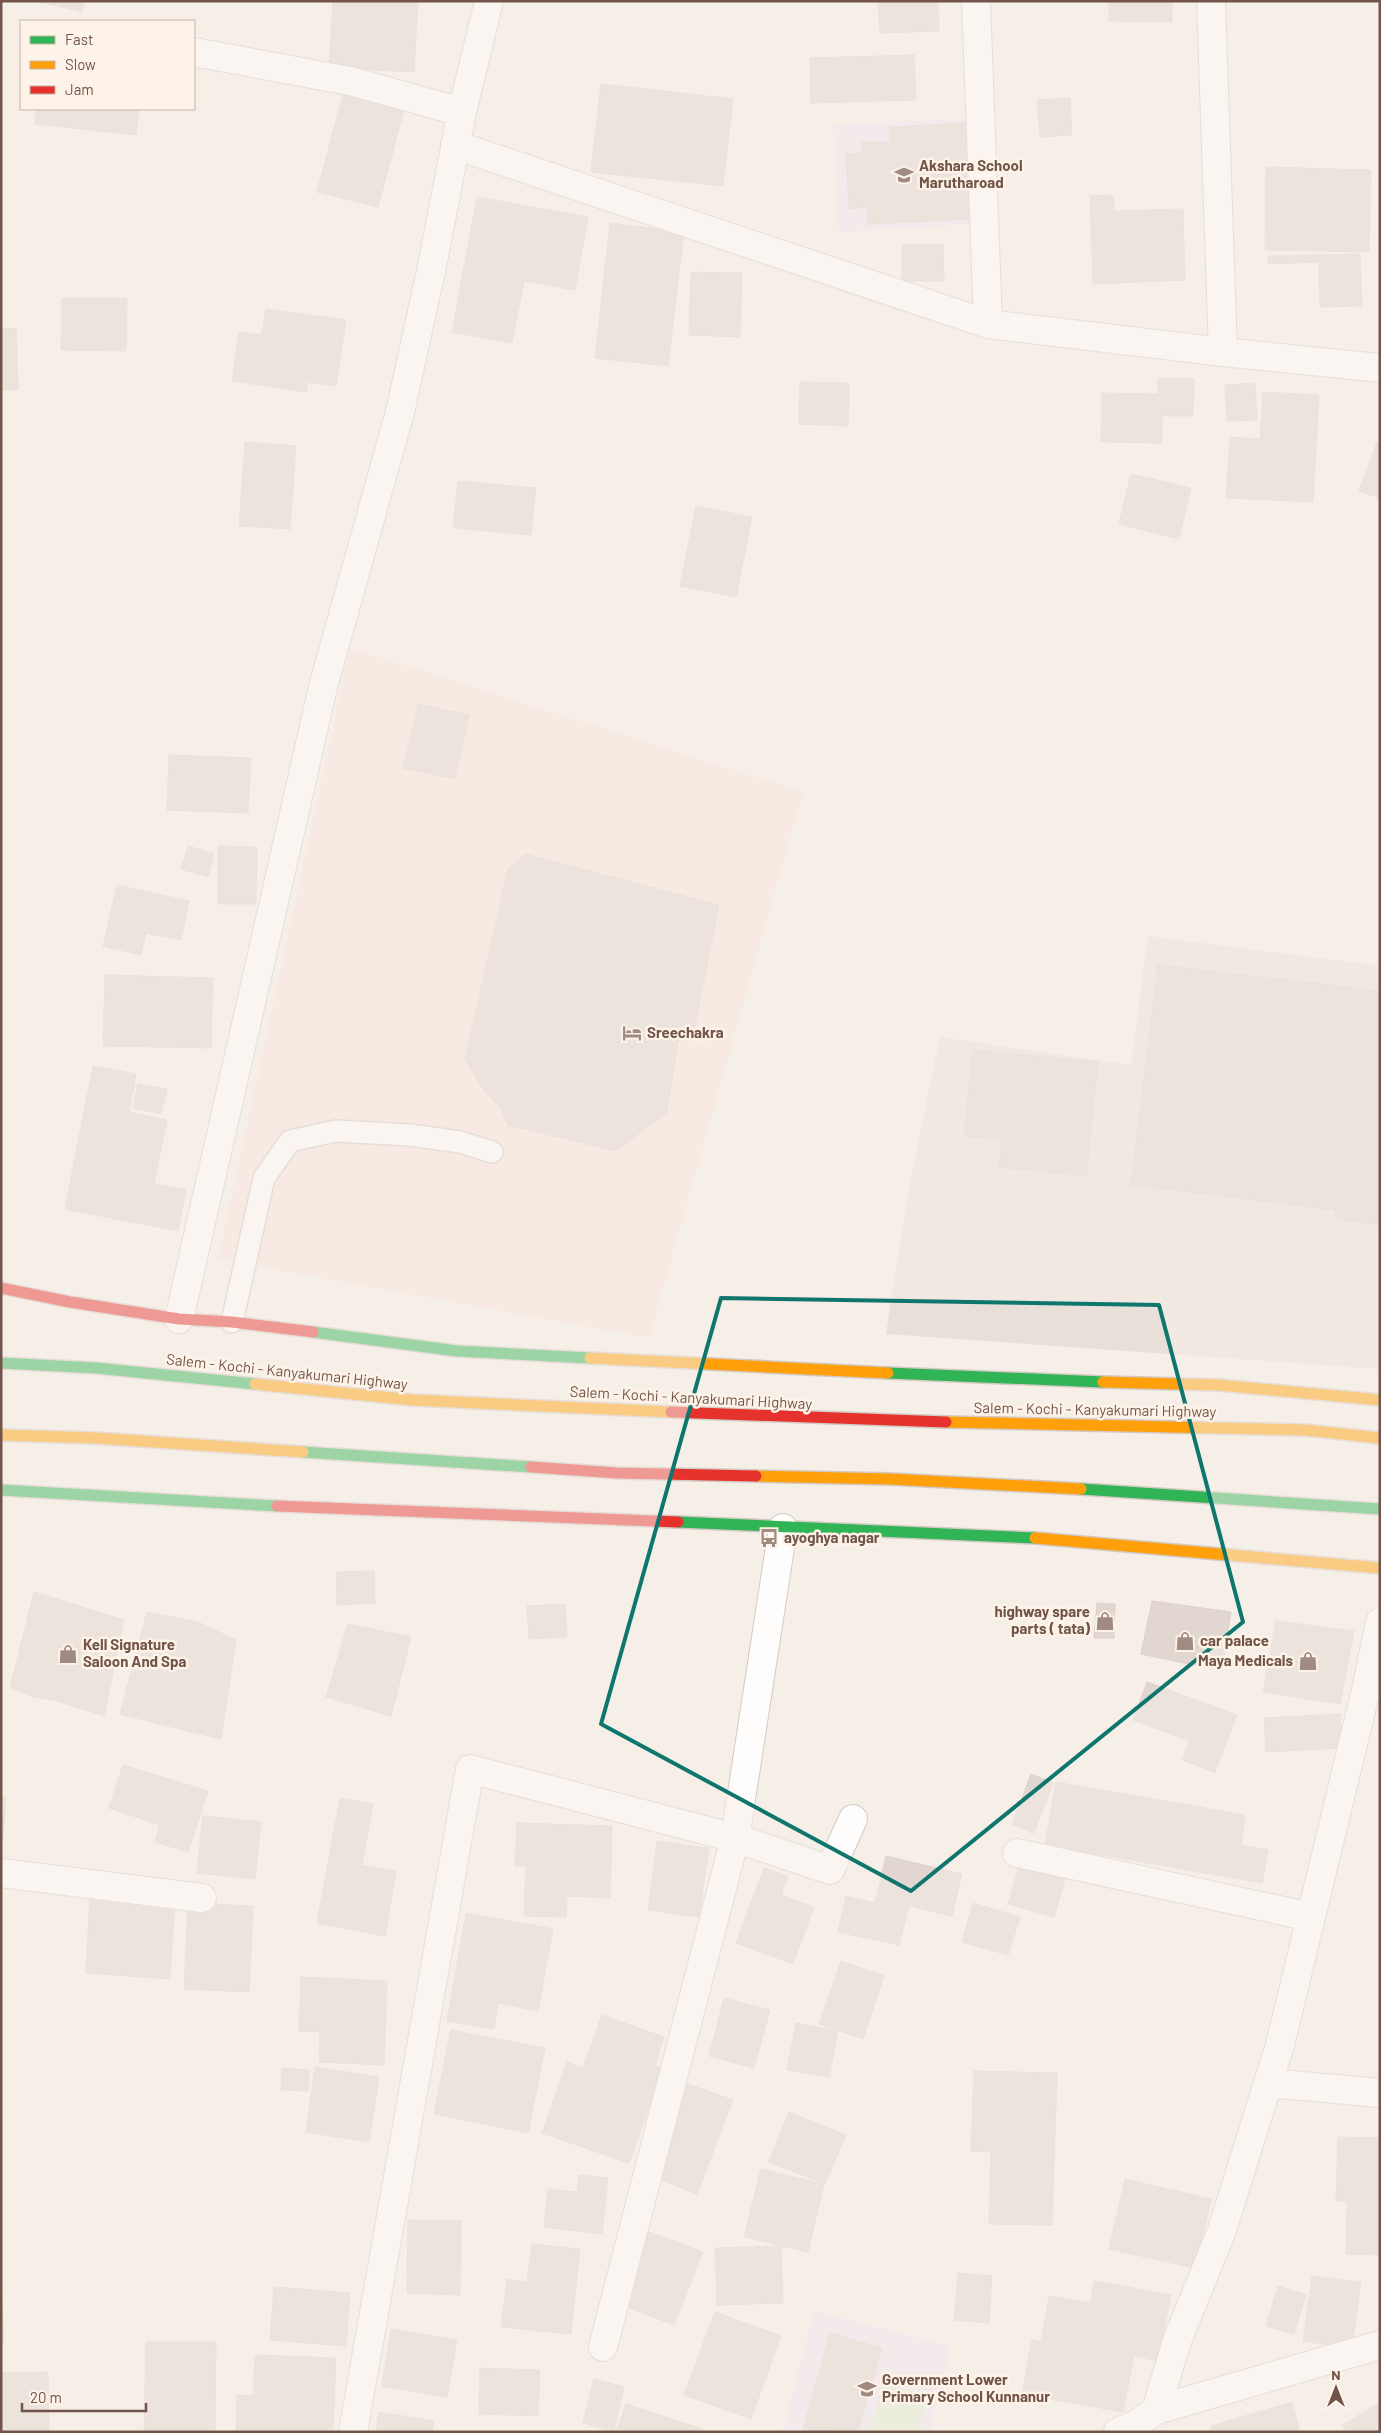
<svg xmlns="http://www.w3.org/2000/svg" width="1381" height="2433" font-family="Barlow,sans-serif">
  <style>
    .commercial { fill: #f8e5de }
    .industrial { fill: #e8dfd9 }
    .education { fill: #f0e6f0 }
    .green { fill: #e3ebd3 }
    .building { fill: #e2d6d0; stroke: #ded1cb }
    .lines { fill: none; stroke-linecap: round; stroke-linejoin: round }
    .lane-casing { stroke: #d4cac5; stroke-width: 24 }
    .street-casing { stroke: #d4cac5; stroke-width: 30 }
    .fast-casing { stroke: #d4cac4; stroke-width: 14 }
    .slow-casing { stroke: #d4cac4; stroke-width: 14 }
    .jam-casing { stroke: #d4cac4; stroke-width: 14 }
    .lane { stroke: #fefdfc; stroke-width: 21 }
    .street { stroke: #fefdfc; stroke-width: 28 }
    .fast { stroke: #30b455; stroke-width: 11 }
    .slow { stroke: #ff9f0a; stroke-width: 11 }
    .jam { stroke: #e5322d; stroke-width: 11 }
    .marked { fill: none; stroke: #0f766e; stroke-width: 4; stroke-linejoin: round }
    .labels { text-anchor: middle; stroke-width: 5; stroke-linejoin: round; paint-order: stroke }
    .poi-label { font-size: 15px; font-weight: bold; fill: #72544a; stroke: #fef3e8; text-anchor: start }
    .street-label { font-size: 15px; fill: #72544a; stroke: #fef3e8 }
  </style>
  <rect width="100%" height="100%" fill="#f5efe8"/>
  <path class="commercial" d="M 350,648 L 803,792 L 649,1338 L 218,1259 Z"/>
  <path class="industrial" d="M 1148,936 L 1380,966 L 1380,1369 L 886,1334 L 908,1194 L 940,1037 L 1131,1065 Z"/>
  <path class="education" d="M 970,118 L 975,224 L 839,232 L 833,126 Z
    M 814,2311 L 951,2346 L 929,2432 L 783,2432 Z"/>
  <path class="green" d="M 882,2384 L 928,2395 L 919,2432 L 870,2432 Z"/>
  <path class="building" d="M 38,1 L 85,1 L 82,12 Z
    M 333,1 L 418,1 L 414,72 L 329,68 Z
    M 878,1 L 938,1 L 939,31 L 880,33 Z
    M 1109,1 L 1172,1 L 1172,22 L 1109,21 Z
    M 914,55 L 916,100 L 811,103 L 810,58 Z
    M 601,84 L 733,99 L 723,186 L 591,172 Z
    M 344,91 L 405,106 L 378,207 L 317,192 Z
    M 1070,98 L 1072,135 L 1040,137 L 1037,100 Z
    M 36,109 L 139,109 L 136,135 L 35,124 Z
    M 967,123 L 973,219 L 868,224 L 868,207 L 849,209 L 846,154 L 862,153 L 861,143 L 890,142 L 889,127 Z
    M 1266,167 L 1371,170 L 1369,252 L 1265,250 Z
    M 1113,195 L 1114,211 L 1183,209 L 1185,280 L 1093,284 L 1090,196 Z
    M 477,197 L 588,217 L 575,290 L 524,281 L 512,343 L 452,332 Z
    M 610,223 L 684,232 L 668,366 L 595,358 Z
    M 943,244 L 944,281 L 902,281 L 902,245 Z
    M 1360,254 L 1362,306 L 1320,307 L 1319,262 L 1268,264 L 1268,256 Z
    M 691,272 L 742,273 L 740,337 L 689,335 Z
    M 62,298 L 127,298 L 126,351 L 61,350 Z
    M 266,309 L 346,320 L 336,386 L 308,382 L 306,392 L 232,381 L 239,332 L 262,335 Z
    M 16,328 L 18,390 L 1,390 L 1,329 Z
    M 1158,378 L 1194,379 L 1193,416 L 1162,416 L 1162,443 L 1101,442 L 1102,393 L 1158,394 Z
    M 800,382 L 849,383 L 848,426 L 799,424 Z
    M 1255,383 L 1257,420 L 1227,421 L 1225,385 Z
    M 1263,392 L 1319,395 L 1313,502 L 1226,498 L 1230,437 L 1260,439 Z
    M 245,442 L 296,446 L 290,529 L 239,526 Z
    M 1377,442 L 1380,443 L 1380,498 L 1359,491 Z
    M 1131,474 L 1191,488 L 1179,539 L 1119,524 Z
    M 458,481 L 536,488 L 531,535 L 453,528 Z
    M 696,506 L 752,517 L 736,597 L 680,586 Z
    M 418,704 L 469,715 L 455,779 L 403,768 Z
    M 169,755 L 251,758 L 248,813 L 167,810 Z
    M 188,846 L 214,854 L 208,877 L 181,869 Z
    M 218,846 L 257,847 L 256,904 L 218,904 Z
    M 525,854 L 719,905 L 693,1037 L 678,1041 L 667,1112 L 616,1151 L 508,1125 L 501,1108 L 486,1093 L 465,1059 L 508,869 Z
    M 117,885 L 189,901 L 181,940 L 146,933 L 141,955 L 103,946 Z
    M 1158,965 L 1380,991 L 1380,1225 L 1335,1219 L 1336,1210 L 1131,1185 Z
    M 105,975 L 213,978 L 211,1048 L 103,1046 Z
    M 973,1050 L 1098,1062 L 1086,1176 L 999,1167 L 1002,1140 L 964,1136 Z
    M 93,1066 L 136,1074 L 129,1112 L 167,1120 L 154,1184 L 186,1190 L 178,1231 L 65,1209 Z
    M 138,1084 L 167,1089 L 161,1114 L 133,1108 Z
    M 374,1571 L 375,1603 L 337,1605 L 336,1572 Z
    M 34,1592 L 124,1620 L 104,1716 L 57,1701 L 34,1697 L 10,1688 Z
    M 1152,1601 L 1231,1612 L 1222,1671 L 1141,1654 Z
    M 1097,1603 L 1115,1604 L 1114,1638 L 1094,1638 Z
    M 565,1604 L 567,1637 L 529,1639 L 527,1606 Z
    M 147,1612 L 198,1622 L 236,1640 L 221,1739 L 120,1714 Z
    M 1276,1621 L 1354,1631 L 1340,1704 L 1263,1692 Z
    M 348,1624 L 411,1637 L 391,1716 L 326,1697 Z
    M 1147,1682 L 1237,1715 L 1215,1772 L 1182,1760 L 1189,1741 L 1133,1720 Z
    M 1340,1714 L 1342,1748 L 1266,1752 L 1264,1718 Z
    M 123,1765 L 208,1791 L 188,1852 L 155,1842 L 160,1825 L 109,1808 Z
    M 1031,1774 L 1053,1783 L 1034,1833 L 1012,1825 Z
    M 1056,1782 L 1245,1815 L 1241,1845 L 1268,1850 L 1262,1883 L 1045,1845 Z
    M 1,1796 L 6,1797 L 3,1838 L 1,1837 Z
    M 340,1798 L 373,1804 L 362,1865 L 396,1871 L 385,1936 L 317,1923 Z
    M 203,1816 L 261,1822 L 255,1879 L 197,1873 Z
    M 517,1823 L 612,1826 L 610,1898 L 567,1896 L 566,1917 L 524,1916 L 526,1866 L 515,1866 Z
    M 657,1841 L 709,1848 L 699,1917 L 648,1910 Z
    M 886,1856 L 962,1874 L 952,1916 L 909,1906 L 899,1945 L 838,1932 L 846,1896 L 875,1903 Z
    M 1019,1866 L 1065,1879 L 1054,1917 L 1008,1904 Z
    M 764,1868 L 788,1876 L 781,1895 L 814,1907 L 793,1964 L 736,1943 Z
    M 90,1897 L 175,1902 L 170,1979 L 86,1973 Z
    M 188,1903 L 253,1906 L 249,1992 L 184,1989 Z
    M 973,1903 L 1020,1917 L 1008,1955 L 962,1942 Z
    M 466,1913 L 553,1929 L 538,2011 L 498,2003 L 494,2029 L 447,2021 Z
    M 841,1961 L 884,1976 L 863,2039 L 819,2024 Z
    M 301,1977 L 387,1981 L 384,2065 L 319,2062 L 320,2032 L 299,2031 Z
    M 724,1998 L 770,2010 L 754,2068 L 709,2056 Z
    M 602,2015 L 664,2037 L 655,2066 L 663,2068 L 629,2163 L 542,2133 L 567,2062 L 583,2068 Z
    M 796,2023 L 838,2031 L 829,2077 L 787,2070 Z
    M 451,2030 L 545,2048 L 528,2133 L 434,2114 Z
    M 315,2067 L 379,2077 L 369,2142 L 306,2132 Z
    M 282,2068 L 309,2070 L 308,2091 L 281,2090 Z
    M 974,2071 L 1057,2073 L 1052,2225 L 989,2224 L 991,2152 L 971,2151 Z
    M 688,2084 L 733,2100 L 697,2194 L 653,2177 Z
    M 789,2112 L 846,2135 L 825,2184 L 769,2162 Z
    M 1338,2137 L 1380,2138 L 1380,2255 L 1346,2254 L 1347,2201 L 1336,2201 Z
    M 761,2169 L 824,2184 L 808,2252 L 744,2237 Z
    M 579,2175 L 608,2178 L 602,2234 L 544,2227 L 548,2189 L 577,2192 Z
    M 1125,2179 L 1211,2199 L 1195,2268 L 1109,2249 Z
    M 408,2220 L 461,2221 L 460,2295 L 407,2293 Z
    M 647,2231 L 703,2252 L 674,2325 L 619,2304 Z
    M 532,2244 L 580,2249 L 571,2334 L 501,2327 L 507,2279 L 527,2282 Z
    M 781,2246 L 783,2303 L 717,2305 L 715,2248 Z
    M 958,2273 L 992,2276 L 989,2323 L 954,2320 Z
    M 1312,2276 L 1361,2282 L 1352,2348 L 1303,2341 Z
    M 1094,2281 L 1171,2295 L 1158,2361 L 1134,2356 L 1123,2412 L 1022,2394 L 1032,2340 L 1041,2342 L 1049,2296 L 1090,2303 Z
    M 1,2282 L 4,2344 L 1,2344 Z
    M 1278,2286 L 1306,2295 L 1294,2334 L 1266,2326 Z
    M 274,2287 L 350,2293 L 346,2346 L 270,2340 Z
    M 715,2312 L 781,2336 L 751,2419 L 684,2395 Z
    M 391,2329 L 457,2340 L 447,2397 L 382,2386 Z
    M 830,2333 L 882,2348 L 858,2432 L 803,2430 Z
    M 146,2342 L 216,2342 L 215,2432 L 144,2432 Z
    M 255,2355 L 336,2358 L 333,2432 L 236,2432 L 237,2395 L 253,2396 Z
    M 480,2368 L 540,2370 L 538,2416 L 479,2414 Z
    M 48,2372 L 49,2432 L 1,2432 L 1,2373 Z
    M 594,2379 L 624,2387 L 614,2431 L 583,2423 Z
    M 1292,2402 L 1300,2432 L 1213,2432 L 1211,2426 Z
    M 1380,2402 L 1380,2432 L 1347,2432 L 1343,2425 Z
    M 626,2404 L 702,2429 L 701,2432 L 616,2432 Z
    M 379,2412 L 434,2421 L 432,2432 L 376,2432 Z"/>
  <g class="lines">
    <g class="lane-casing">
      <path id="lane" d="M 232,1322 L 264,1178 L 290,1141 L 336,1131 L 410,1135 L 460,1142 L 492,1152"/>
    </g>
    <g class="street-casing">
      <path id="street" d="M 976,1 L 988,324
        M 194,52 L 350,81 L 462,112
        M 455,145 L 988,324 L 1223,352 L 1211,1
        M 1223,352 L 1380,368
        M 179,1319 L 323,687 L 400,412 L 431,271 L 462,112 L 489,1
        M 1017,1853 L 1311,1917
        M 1,1873 L 202,1898
        M 1268,2083 L 1380,2093
        M 603,2347 L 735,1838 L 783,1528
        M 1156,2410 L 1380,2345
        M 353,2432 L 470,1769 L 735,1838 L 830,1870 L 853,1819
        M 1118,2432 L 1137,2424 L 1156,2410 L 1177,2341 L 1222,2230 L 1280,2045 L 1366,1690 L 1380,1622"/>
    </g>
    <g class="fast-casing">
      <path id="fast" d="M 313,1332 L 457,1351 L 590,1358
        M 1,1363 L 96,1368 L 255,1384
        M 888,1373 L 1103,1382
        M 303,1452 L 531,1467
        M 1081,1489 L 1380,1509
        M 1,1490 L 277,1506
        M 678,1522 L 1035,1538"/>
    </g>
    <g class="slow-casing">
      <path id="slow" d="M 590,1358 L 888,1373
        M 1103,1382 L 1218,1385 L 1380,1400
        M 255,1384 L 413,1400 L 671,1412
        M 946,1422 L 1305,1430 L 1380,1438
        M 1,1435 L 95,1438 L 303,1452
        M 756,1476 L 890,1479 L 1081,1489
        M 1035,1538 L 1380,1568"/>
    </g>
    <g class="jam-casing">
      <path id="jam" d="M 1,1288 L 70,1302 L 179,1319 L 232,1322 L 313,1332
        M 671,1412 L 946,1422
        M 531,1467 L 617,1473 L 756,1476
        M 277,1506 L 678,1522"/>
    </g>
    <use href="#lane" class="lane"/>
    <use href="#street" class="street"/>
    <use href="#fast" class="fast"/>
    <use href="#slow" class="slow"/>
    <use href="#jam" class="jam"/>
  </g>
  <path d="M0 0H1381V2433H0ZM 721,1298 L 1159,1305 L 1243,1622 L 911,1891 L 601,1724 Z" fill="#f5efe8" fill-opacity=".55" fill-rule="evenodd"/>
  <path class="marked" d="M 721,1298 L 1159,1305 L 1243,1622 L 911,1891 L 601,1724 Z"/>
  <defs>
    <g id="school-bare" transform="scale(1.5)"><path d="M0-5L7-2L0 1L-7-2ZM-4 1L0 2.5L4 1V4Q0 6-4 4Z" fill="#a08a81" stroke="#fef3e8" stroke-width="2.5" paint-order="stroke"/></g>
    <g id="hotel-bare" transform="scale(1.5)"><path d="M-6-4.5h1.5V1H6V5H4.5V3h-9V5H-6ZM-4 0a1.8 1.8 0 1 1 3.6 0ZM.5 0V-2.5h3Q6-2.5 6 0Z" fill="#a08a81" stroke="#fef3e8" stroke-width="2.5" paint-order="stroke"/></g>
    <g id="bus-bare" transform="scale(1.5)"><path d="M-5-6H5V4H4V6H2V4H-2V6H-4V4H-5ZM-3.5-4V0h7V-4ZM-3.5 1.2v1.5H-2V1.2ZM2 1.2v1.5H3.5V1.2Z" fill="#a08a81" stroke="#fef3e8" stroke-width="2.5" paint-order="stroke"/></g>
    <g id="shop-bare" transform="scale(1.5)"><path d="M-5-2.5h2.3a2.7 3.5 0 0 1 5.4 0H5L5.5 6h-11ZM-1.5-2.5h3a1.5 2.3 0 0 0-3 0Z" fill="#a08a81" stroke="#fef3e8" stroke-width="2.5" paint-order="stroke"/></g>
  </defs>
  <g fill-rule="evenodd">
    <use href="#school-bare" x="904" y="175"/>
    <use href="#hotel-bare" x="632" y="1033"/>
    <use href="#bus-bare" x="769" y="1538"/>
    <use href="#shop-bare" x="1105" y="1621"/>
    <use href="#shop-bare" x="1185" y="1641"/>
    <use href="#shop-bare" x="68" y="1654"/>
    <use href="#shop-bare" x="1308" y="1661"/>
    <use href="#school-bare" x="867" y="2389"/>
  </g>
  <g class="labels">
    <g class="poi-label">
      <text x="919" y="171">Akshara School<tspan x="919" dy="17">Marutharoad</tspan></text>
      <text x="647" y="1038">Sreechakra</text>
      <text x="784" y="1543">ayoghya nagar</text>
      <text x="1090" y="1617" text-anchor="end">highway spare<tspan x="1090" dy="17">parts ( tata)</tspan></text>
      <text x="1200" y="1646">car palace</text>
      <text x="83" y="1650">Kell Signature<tspan x="83" dy="17">Saloon And Spa</tspan></text>
      <text x="1293" y="1666" text-anchor="end">Maya Medicals</text>
      <text x="882" y="2385">Government Lower<tspan x="882" dy="17">Primary School Kunnanur</tspan></text>
    </g>
    <g class="street-label">
      <text transform="translate(287 1372) rotate(6)" y="5">Salem - Kochi - Kanyakumari Highway</text>
      <text transform="translate(691 1398) rotate(3)" y="5">Salem - Kochi - Kanyakumari Highway</text>
      <text transform="translate(1095 1410) rotate(1)" y="5">Salem - Kochi - Kanyakumari Highway</text>
    </g>
  </g>
  <rect width="1381" height="2433" fill="none" stroke="#72544a" stroke-width="5"/>
  <rect x="20" y="20" width="175" height="90" fill="#fef3e8" stroke="#c6b3a9"/>
  <rect x="30" y="36" width="25" height="8" fill="#30b455" stroke="#c6b3a9"/>
  <text x="65" y="45" font-size="15" fill="#72544a">Fast</text>
  <rect x="30" y="61" width="25" height="8" fill="#ff9f0a" stroke="#c6b3a9"/>
  <text x="65" y="70" font-size="15" fill="#72544a">Slow</text>
  <rect x="30" y="86" width="25" height="8" fill="#e5322d" stroke="#c6b3a9"/>
  <text x="65" y="95" font-size="15" fill="#72544a">Jam</text>
  <g transform="translate(1336 2388)" stroke="#fef3e8" stroke-width="4" paint-order="stroke">
  <path d="M0-4L9 19L0 12L-9 19Z" fill="#72544a"/>
  <text y="-8" font-size="14" font-weight="bold" text-anchor="middle" fill="#72544a">N</text>
  </g>
  <path d="M22 2403v8h124v-8" fill="none" stroke="#72544a" stroke-width="2.5"/>
  <text x="30" y="2403" font-size="15" fill="#72544a" stroke="#fef3e8" stroke-width="4" paint-order="stroke">20 m</text>
</svg>
